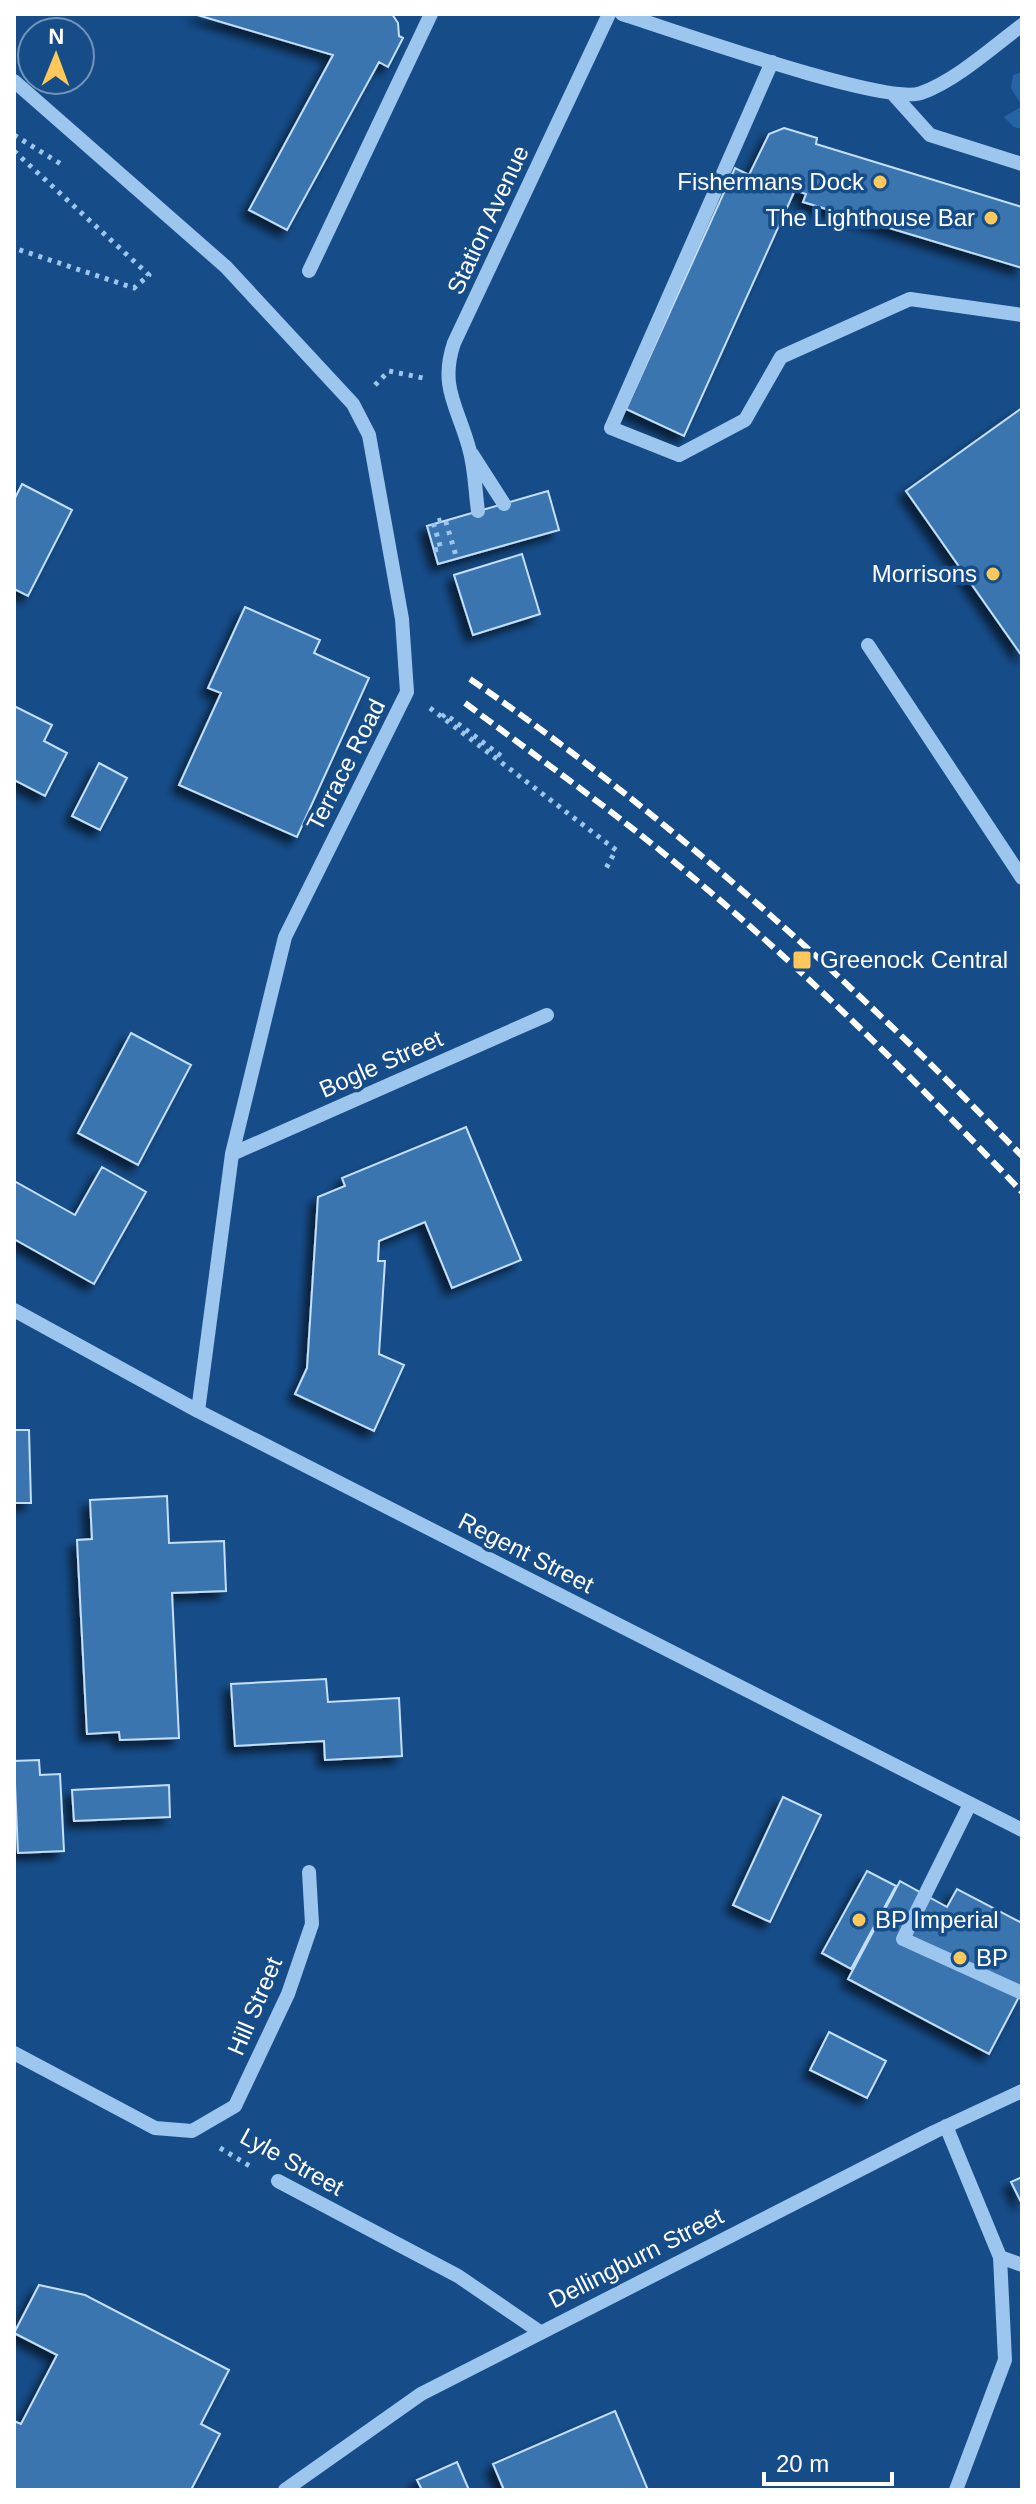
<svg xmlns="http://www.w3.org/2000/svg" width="1036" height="2504" font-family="Arial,sans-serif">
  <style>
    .green { fill: #2565a6 }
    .building { fill: #3a74b0; stroke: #c3dffa; stroke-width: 2; filter: url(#shadow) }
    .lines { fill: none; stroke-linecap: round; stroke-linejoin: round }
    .path { stroke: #9dc6ee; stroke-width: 5; stroke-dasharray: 4 6; stroke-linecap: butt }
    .minor { stroke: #9dc6ee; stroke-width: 14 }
    .rail { stroke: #fff; stroke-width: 6; stroke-dasharray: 14 6; stroke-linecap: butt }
    .poi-dot { fill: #ffc85b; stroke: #164d89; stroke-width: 3 }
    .labels { text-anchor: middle; stroke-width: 7; stroke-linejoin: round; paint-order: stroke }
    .poi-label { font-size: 24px; fill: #fff; stroke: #164d89; text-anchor: end }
    .street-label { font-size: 24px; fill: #fff; stroke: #164d89 }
  </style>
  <defs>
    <filter id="shadow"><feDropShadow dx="-7" dy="7" stdDeviation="4" flood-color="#0009"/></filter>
  </defs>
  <rect width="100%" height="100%" fill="#164d89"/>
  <path class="green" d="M 1022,72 L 1022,129 L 1014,127 L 1004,117 L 1022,106 L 1011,88 L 1013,75 Z"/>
  <path class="building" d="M 194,14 L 392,14 L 398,23 L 399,36 L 403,38 L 388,67 L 379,62 L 287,230 L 249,210 L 333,55 Z
    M 784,128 L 817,138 L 816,144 L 1022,207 L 1022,268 L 803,202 L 806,194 L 795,190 L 684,436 L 626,409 L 735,168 L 749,175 L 769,134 Z
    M 1022,408 L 1022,656 L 906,491 Z
    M 22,484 L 72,510 L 28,596 L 14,589 L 14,500 Z
    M 548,491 L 559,530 L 438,564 L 427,526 Z
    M 522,554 L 540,614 L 473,635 L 454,575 Z
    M 245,607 L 320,640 L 314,653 L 369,678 L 297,837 L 179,785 L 221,693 L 208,688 Z
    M 14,706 L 52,725 L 44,741 L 67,753 L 45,796 L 14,780 Z
    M 99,763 L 127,778 L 100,830 L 72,816 Z
    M 131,1033 L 191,1065 L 138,1165 L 78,1133 Z
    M 466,1127 L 521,1260 L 452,1288 L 425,1222 L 379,1241 L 378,1261 L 385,1261 L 379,1354 L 404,1365 L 374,1431 L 295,1394 L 307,1368 L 318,1197 L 345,1186 L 342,1178 Z
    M 102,1167 L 146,1192 L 94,1284 L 14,1239 L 14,1181 L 75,1215 Z
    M 14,1430 L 29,1430 L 31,1503 L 14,1503 Z
    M 167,1496 L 169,1543 L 224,1541 L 226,1591 L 172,1593 L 179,1738 L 120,1740 L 119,1732 L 87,1734 L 77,1540 L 92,1539 L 90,1500 Z
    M 326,1679 L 328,1702 L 399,1698 L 402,1756 L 325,1760 L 324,1741 L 235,1746 L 231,1684 Z
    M 39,1760 L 40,1775 L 60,1774 L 64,1851 L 18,1853 L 14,1761 Z
    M 169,1785 L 170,1817 L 74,1821 L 72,1790 Z
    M 783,1797 L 821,1815 L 770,1922 L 733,1905 Z
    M 867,1871 L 896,1886 L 851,1969 L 822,1953 Z
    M 900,1881 L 947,1907 L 957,1889 L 1022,1923 L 1022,1991 L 989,2054 L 848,1979 Z
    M 829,2032 L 886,2061 L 867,2098 L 810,2070 Z
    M 1022,2177 L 1022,2204 L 1011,2182 Z
    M 39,2285 L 85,2295 L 229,2370 L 201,2424 L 220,2434 L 191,2490 L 14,2490 L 14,2421 L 21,2424 L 57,2355 L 14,2333 Z
    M 615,2411 L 648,2490 L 504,2490 L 493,2464 Z
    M 457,2462 L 469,2490 L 422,2490 L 417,2480 Z"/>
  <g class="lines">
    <path class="path" d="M 14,135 L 61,164
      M 14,151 L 149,275 L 134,288 L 14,248
      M 375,385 L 389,371 L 423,378
      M 434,550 L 441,549 L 433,522 L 445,519 L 457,559
      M 430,708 L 616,850 L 604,872
      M 442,717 L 445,714 L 504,758
      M 220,2148 L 253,2168"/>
    <path class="minor" d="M 622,14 C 670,29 886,106 921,93 C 955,81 993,47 1022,25
      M 772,62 L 611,428 L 679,455 L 745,420 L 781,357 L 910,299 L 1022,315
      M 14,81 L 226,267 L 353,404 L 369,435 L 402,619 L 407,692 L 285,937 L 232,1154 L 198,1411
      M 894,95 L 930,135 L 1022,164
      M 309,271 L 431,14
      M 472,454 L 504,504
      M 478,511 C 475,490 475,468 469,448 C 458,407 439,387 454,343 L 609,14
      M 868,645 L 1022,878
      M 232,1154 L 547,1015
      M 14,1310 L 198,1411 L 1022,1830
      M 970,1804 L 903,1939 L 1022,1993
      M 14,2053 L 155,2128 L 192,2131 L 235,2106 L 288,1994 L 312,1924 L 309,1872
      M 946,2126 L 1000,2257 L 1005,2360 L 956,2490
      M 278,2181 L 458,2276 L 540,2332
      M 1000,2257 L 1022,2265
      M 285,2490 L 421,2394 L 934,2132 L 1022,2091"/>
    <path class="rail" d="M 470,679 C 671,818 852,981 1022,1156
      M 465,703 C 537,757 609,808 678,865 C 800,965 913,1078 1022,1192"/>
  </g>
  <g class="poi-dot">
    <circle cx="880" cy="182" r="8"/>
    <circle cx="991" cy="218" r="8"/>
    <circle cx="993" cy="574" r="8"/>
    <rect x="792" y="950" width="20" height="20" rx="4"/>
    <circle cx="859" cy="1920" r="8"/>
    <circle cx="960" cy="1958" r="8"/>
  </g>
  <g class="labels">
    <g class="poi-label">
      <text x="864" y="190">Fishermans Dock</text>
      <text x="975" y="226">The Lighthouse Bar</text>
      <text x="977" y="582">Morrisons</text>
      <text x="820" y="968" text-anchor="start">Greenock Central</text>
      <text x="875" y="1928" text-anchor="start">BP Imperial</text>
      <text x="976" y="1966" text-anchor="start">BP</text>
    </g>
    <g class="street-label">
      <text transform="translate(488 220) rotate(-65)" y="8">Station Avenue</text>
      <text transform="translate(346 765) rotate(-63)" y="8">Terrace Road</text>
      <text transform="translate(381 1064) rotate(-24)" y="8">Bogle Street</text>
      <text transform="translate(526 1553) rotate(27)" y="8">Regent Street</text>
      <text transform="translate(255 2006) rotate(-67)" y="8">Hill Street</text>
      <text transform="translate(292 2162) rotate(29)" y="8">Lyle Street</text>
      <text transform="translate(636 2258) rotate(-27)" y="8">Dellingburn Street</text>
    </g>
  </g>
  <rect width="1036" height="2504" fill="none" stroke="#ffffff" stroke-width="32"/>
  <g transform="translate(56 56) rotate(1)"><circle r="38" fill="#164d89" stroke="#7394b8" stroke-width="2"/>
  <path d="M0-6L14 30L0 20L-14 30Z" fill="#ffc85b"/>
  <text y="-12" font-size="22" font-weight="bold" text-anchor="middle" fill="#ffffff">N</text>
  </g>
  <path d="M764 2472v12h128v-12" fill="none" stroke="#ffffff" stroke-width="4"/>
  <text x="776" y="2472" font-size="24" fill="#ffffff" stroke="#164d89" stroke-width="6" paint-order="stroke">20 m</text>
</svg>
